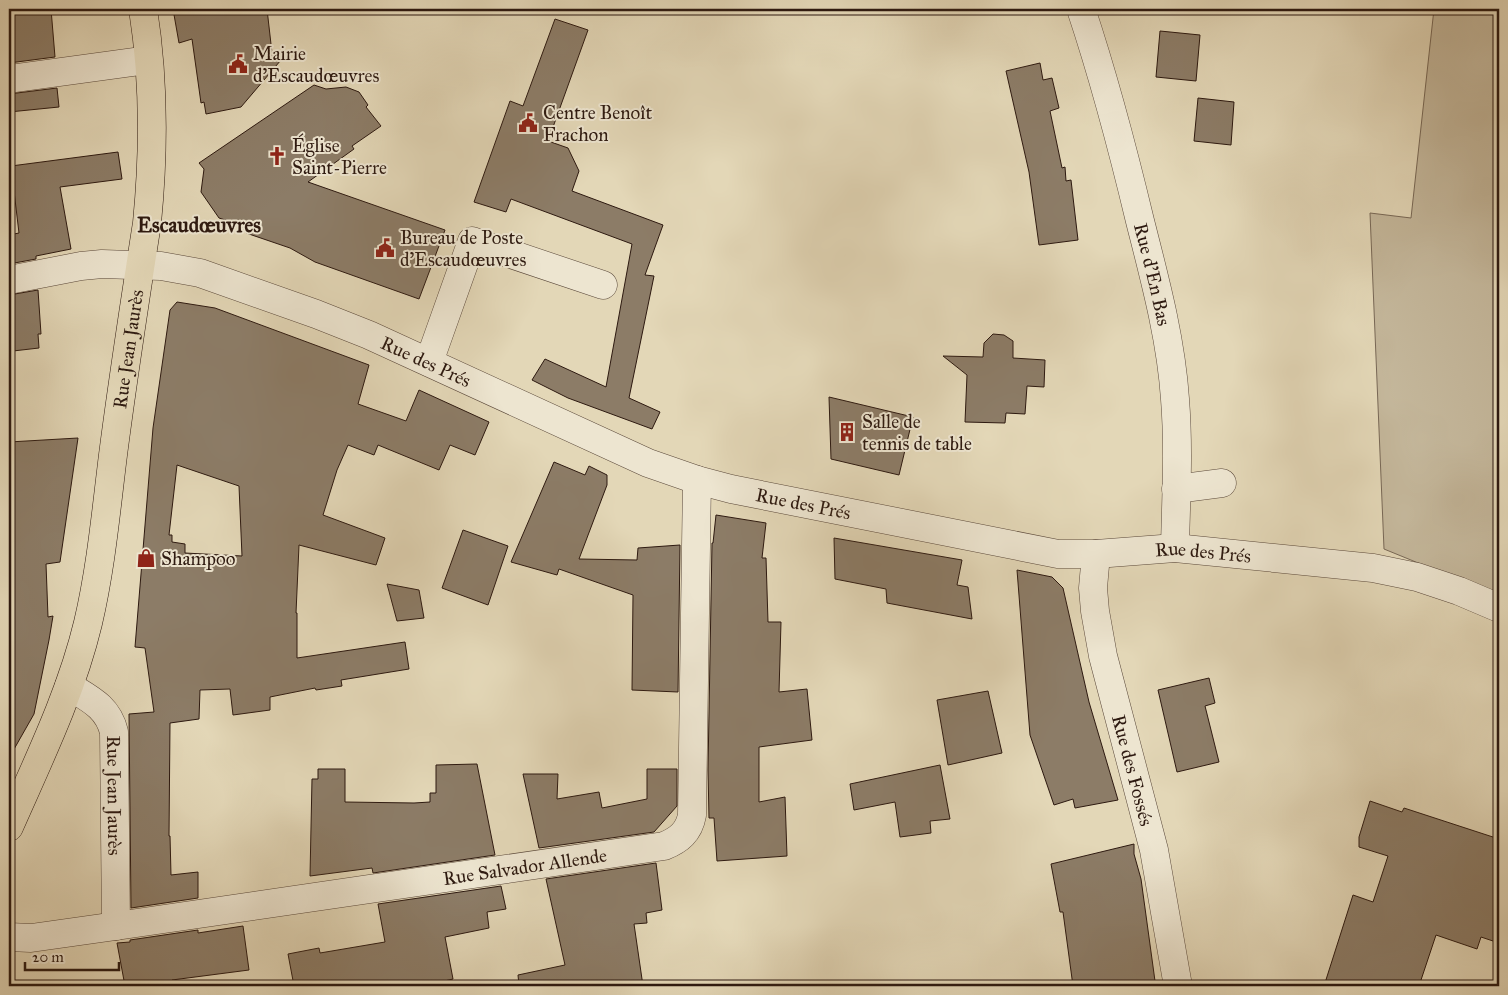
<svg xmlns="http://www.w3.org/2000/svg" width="1508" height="995" font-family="'IM FELL Great Primer',serif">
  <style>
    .green { fill: #c4b79b; stroke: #786856 }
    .building { fill: #8c7c67; stroke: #2d1910; fill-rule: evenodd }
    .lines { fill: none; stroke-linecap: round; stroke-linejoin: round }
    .minor-casing { stroke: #5a483a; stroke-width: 29 }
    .major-casing { stroke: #2d1910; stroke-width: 29 }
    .minor { stroke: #ede5d0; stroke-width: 28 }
    .major { stroke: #e3d7b7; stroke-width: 28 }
    .labels { text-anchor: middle; stroke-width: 4; stroke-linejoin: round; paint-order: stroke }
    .poi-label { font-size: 19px; fill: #2d1910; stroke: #ede5d0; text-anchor: start }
    .street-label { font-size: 19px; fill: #2d1910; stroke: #ede5d0 }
    .quarter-label { font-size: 21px; font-weight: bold; fill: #2d1910; stroke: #ede5d0 }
  </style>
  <rect width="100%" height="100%" fill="#e3d7b7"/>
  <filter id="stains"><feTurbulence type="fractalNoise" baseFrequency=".004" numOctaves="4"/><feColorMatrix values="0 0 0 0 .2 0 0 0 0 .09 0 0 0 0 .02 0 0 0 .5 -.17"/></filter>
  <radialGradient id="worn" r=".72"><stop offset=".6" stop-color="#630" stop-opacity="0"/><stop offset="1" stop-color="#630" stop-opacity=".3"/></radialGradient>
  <path class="green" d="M 1434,9 L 1499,9 L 1499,596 L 1384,549 L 1370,213 L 1411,218 Z"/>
  <path class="building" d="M 9,9 L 51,9 L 55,57 L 9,63 Z
    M 173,9 L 267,9 L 272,53 L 281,60 L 241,107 L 206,114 L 204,102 L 201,103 L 192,39 L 179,43 Z
    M 555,19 L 588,30 L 548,141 L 568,148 L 579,171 L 572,191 L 663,225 L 645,275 L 654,276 L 629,398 L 660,412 L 652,429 L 568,398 L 532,380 L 545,359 L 606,387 L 632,244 L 511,199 L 506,212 L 474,202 L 510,101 L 523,106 Z
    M 1160,31 L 1200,35 L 1196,81 L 1156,77 Z
    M 1040,63 L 1043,80 L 1052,78 L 1059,108 L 1050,111 L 1062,168 L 1065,167 L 1066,181 L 1071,180 L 1078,240 L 1039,245 L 1029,172 L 1006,71 Z
    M 314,85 L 326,89 L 346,87 L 359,92 L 368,105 L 366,107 L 381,126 L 352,146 L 354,149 L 308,182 L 445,230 L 419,299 L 315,262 L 290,248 L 246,233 L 241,225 L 219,218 L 201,192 L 204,169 L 199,163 Z
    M 57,88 L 59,107 L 9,112 L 9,94 Z
    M 1198,98 L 1234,102 L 1231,145 L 1194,141 Z
    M 118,152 L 122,179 L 60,187 L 71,249 L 36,256 L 36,259 L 9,264 L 9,235 L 19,233 L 11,166 Z
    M 38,290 L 41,334 L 38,334 L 39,348 L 13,351 L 12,336 L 9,337 L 9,295 Z
    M 177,302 L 215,308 L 369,365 L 358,404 L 406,421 L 419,390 L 489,422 L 475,455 L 450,445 L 439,470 L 378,445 L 374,455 L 348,445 L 337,470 L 323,515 L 385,538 L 376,565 L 299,545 L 296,613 L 297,613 L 297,658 L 405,642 L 409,669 L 341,680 L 342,686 L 316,690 L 315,688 L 270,697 L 270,710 L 233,715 L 230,689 L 200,690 L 199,719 L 170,723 L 169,836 L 170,836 L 171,875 L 198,872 L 198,898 L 131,908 L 129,714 L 154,712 L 145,648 L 135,647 L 153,428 L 170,310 ZM 177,465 L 239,486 L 242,556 L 185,553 L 185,544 L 172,542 L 172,535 L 169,535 Z
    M 993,334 L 1004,335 L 1013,341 L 1013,358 L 1045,360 L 1044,387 L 1027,386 L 1025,414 L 1006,413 L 1005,423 L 965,422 L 967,375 L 943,356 L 983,357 L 984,343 Z
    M 829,397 L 913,417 L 899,475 L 831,459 Z
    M 78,438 L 60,562 L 46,564 L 48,617 L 53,616 L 49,640 L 34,714 L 9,758 L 9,442 Z
    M 554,462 L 585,475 L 589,466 L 607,475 L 607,485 L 579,559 L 637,560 L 638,548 L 680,545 L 678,692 L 632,690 L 633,595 L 559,569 L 557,575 L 511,562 Z
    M 716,515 L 766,523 L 762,558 L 766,558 L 768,622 L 781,622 L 779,692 L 807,689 L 812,740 L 759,747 L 759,802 L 785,797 L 787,856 L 717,861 L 714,818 L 709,818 L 708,770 L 712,543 L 713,543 Z
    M 463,530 L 508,546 L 488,605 L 442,588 Z
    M 834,538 L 962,560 L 957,585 L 968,587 L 972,619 L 887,603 L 886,589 L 835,579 Z
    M 1017,570 L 1052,577 L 1063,588 L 1089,702 L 1118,800 L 1075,808 L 1073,799 L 1054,805 L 1030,735 Z
    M 387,584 L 419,590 L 424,618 L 397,621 Z
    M 1209,678 L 1215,703 L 1205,706 L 1219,762 L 1177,772 L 1158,690 Z
    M 988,691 L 1002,753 L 948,765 L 937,700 Z
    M 477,764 L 495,855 L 373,873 L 372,868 L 310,876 L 312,779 L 318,779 L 318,769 L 345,769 L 345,802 L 414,803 L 430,802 L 430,793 L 436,793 L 436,765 Z
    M 940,765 L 950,819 L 930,821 L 931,833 L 900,837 L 895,802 L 854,810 L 850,784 Z
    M 647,769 L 677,769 L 677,806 L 654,832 L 539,848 L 523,774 L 558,774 L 557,799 L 599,792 L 602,808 L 647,799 Z
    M 1370,801 L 1402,812 L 1404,808 L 1499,839 L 1499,943 L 1481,937 L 1477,949 L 1436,935 L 1419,986 L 1324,986 L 1353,895 L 1373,902 L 1388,856 L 1359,847 L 1359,837 Z
    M 1134,844 L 1134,854 L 1141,879 L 1155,981 L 1112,986 L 1073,986 L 1063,912 L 1060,912 L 1051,864 Z
    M 656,863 L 662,910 L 646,913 L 647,923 L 634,924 L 643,986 L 519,986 L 518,975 L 565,965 L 546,879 Z
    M 501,886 L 506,909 L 487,912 L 489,928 L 445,937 L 453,979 L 440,982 L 441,986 L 294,986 L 288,954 L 319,948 L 320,953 L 385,942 L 378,904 Z
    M 243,926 L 249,970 L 172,980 L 173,986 L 125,986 L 117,943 L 130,942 L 130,940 L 198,930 L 198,933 Z"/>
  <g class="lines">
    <g class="minor-casing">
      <g id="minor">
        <path id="s1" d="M 1081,9 C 1104,78 1123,150 1140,221 C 1155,280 1171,339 1175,399 C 1179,449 1176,498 1175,548"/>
        <path d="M 9,79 L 148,60"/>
        <path id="s2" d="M 9,280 L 81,266 L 102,264 L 161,266 L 200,273 L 316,314 L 369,335 L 648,463 L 697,480 L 731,489 L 1058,554 L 1096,554 L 1175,548 L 1373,568 L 1417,577 L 1459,591 L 1499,608"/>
        <path d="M 429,362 L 472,241 L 603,285"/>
        <path d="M 1176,489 L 1222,483"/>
        <path id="s3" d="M 1096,554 L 1093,588 L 1095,611 L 1103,656 L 1154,850 L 1178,986"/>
        <path id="s4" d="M 69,686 C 90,699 108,707 114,732 L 116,926"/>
        <path id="s5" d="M 9,937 L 31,938 L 116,926 L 664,846 C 679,840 689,832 692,815 L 697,480"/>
      </g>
    </g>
    <g class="major-casing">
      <g id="major">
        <path id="s6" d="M 9,827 C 38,761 71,694 88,623 C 101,568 106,511 113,455 C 123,377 135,300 147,223 C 154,152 154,79 143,9"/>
      </g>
    </g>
    <use href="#minor" class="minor"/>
    <use href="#major" class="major"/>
  </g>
  <defs>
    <g id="civic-bare" transform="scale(1.5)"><path d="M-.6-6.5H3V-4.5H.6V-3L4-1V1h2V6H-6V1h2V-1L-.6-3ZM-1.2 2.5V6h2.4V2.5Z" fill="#8f2418" stroke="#ede5d0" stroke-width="2.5" paint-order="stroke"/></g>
    <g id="church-bare" transform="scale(1.5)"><path d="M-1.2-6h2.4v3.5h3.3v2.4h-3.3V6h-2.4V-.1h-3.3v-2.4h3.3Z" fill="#8f2418" stroke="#ede5d0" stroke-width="2.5" paint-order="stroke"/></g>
    <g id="building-bare" transform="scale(1.5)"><path d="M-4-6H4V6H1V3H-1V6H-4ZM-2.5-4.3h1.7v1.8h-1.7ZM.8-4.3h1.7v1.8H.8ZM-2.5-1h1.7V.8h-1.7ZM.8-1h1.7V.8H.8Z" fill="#8f2418" stroke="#ede5d0" stroke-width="2.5" paint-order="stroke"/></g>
    <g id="shop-bare" transform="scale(1.5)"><path d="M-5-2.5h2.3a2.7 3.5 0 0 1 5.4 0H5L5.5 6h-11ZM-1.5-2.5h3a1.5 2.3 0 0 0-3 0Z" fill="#8f2418" stroke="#ede5d0" stroke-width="2.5" paint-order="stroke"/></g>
  </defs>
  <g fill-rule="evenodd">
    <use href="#civic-bare" x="238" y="64"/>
    <use href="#civic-bare" x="528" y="123"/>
    <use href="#church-bare" x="277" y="156"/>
    <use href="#civic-bare" x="385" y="248"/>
    <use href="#building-bare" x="847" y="432"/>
    <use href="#shop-bare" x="146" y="558"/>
  </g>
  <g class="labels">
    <g class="poi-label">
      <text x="253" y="60">Mairie<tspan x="253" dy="22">d'Escaudœuvres</tspan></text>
      <text x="543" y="119">Centre Benoît<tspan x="543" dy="22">Frachon</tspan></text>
      <text x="292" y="152">Église<tspan x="292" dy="22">Saint-Pierre</tspan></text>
      <text x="400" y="244">Bureau de Poste<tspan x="400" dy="22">d'Escaudœuvres</tspan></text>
      <text x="862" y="428">Salle de<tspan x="862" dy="22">tennis de table</tspan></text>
      <text x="161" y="565">Shampoo</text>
    </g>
    <g class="street-label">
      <text dy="7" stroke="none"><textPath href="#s1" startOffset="275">Rue d'En Bas</textPath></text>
      <text dy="7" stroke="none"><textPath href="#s6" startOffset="496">Rue Jean Jaurès</textPath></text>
      <text dy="7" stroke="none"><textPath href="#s2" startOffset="436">Rue des Prés</textPath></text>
      <text dy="7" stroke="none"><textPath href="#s2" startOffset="841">Rue des Prés</textPath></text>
      <text dy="7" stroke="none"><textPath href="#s2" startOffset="1246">Rue des Prés</textPath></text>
      <text dy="7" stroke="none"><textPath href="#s3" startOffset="221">Rue des Fossés</textPath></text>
      <text dy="7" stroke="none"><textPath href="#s4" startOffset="130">Rue Jean Jaurès</textPath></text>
      <text dy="7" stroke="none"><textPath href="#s5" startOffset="521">Rue Salvador Allende</textPath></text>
    </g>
    <g class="quarter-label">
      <text x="199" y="232">Escaudœuvres</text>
    </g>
  </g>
  <rect width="1508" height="995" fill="none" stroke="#e3d7b7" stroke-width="30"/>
  <rect x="10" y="10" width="1488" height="975" fill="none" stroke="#2d1910" stroke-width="2.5"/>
  <rect x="15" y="15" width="1478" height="965" fill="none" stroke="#2d1910"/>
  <path d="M25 962v8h94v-8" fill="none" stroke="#2d1910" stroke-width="2.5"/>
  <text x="32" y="962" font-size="15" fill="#2d1910" stroke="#ede5d0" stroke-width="4" paint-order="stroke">20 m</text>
  <rect width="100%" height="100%" filter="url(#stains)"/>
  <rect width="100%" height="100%" fill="url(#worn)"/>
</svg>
